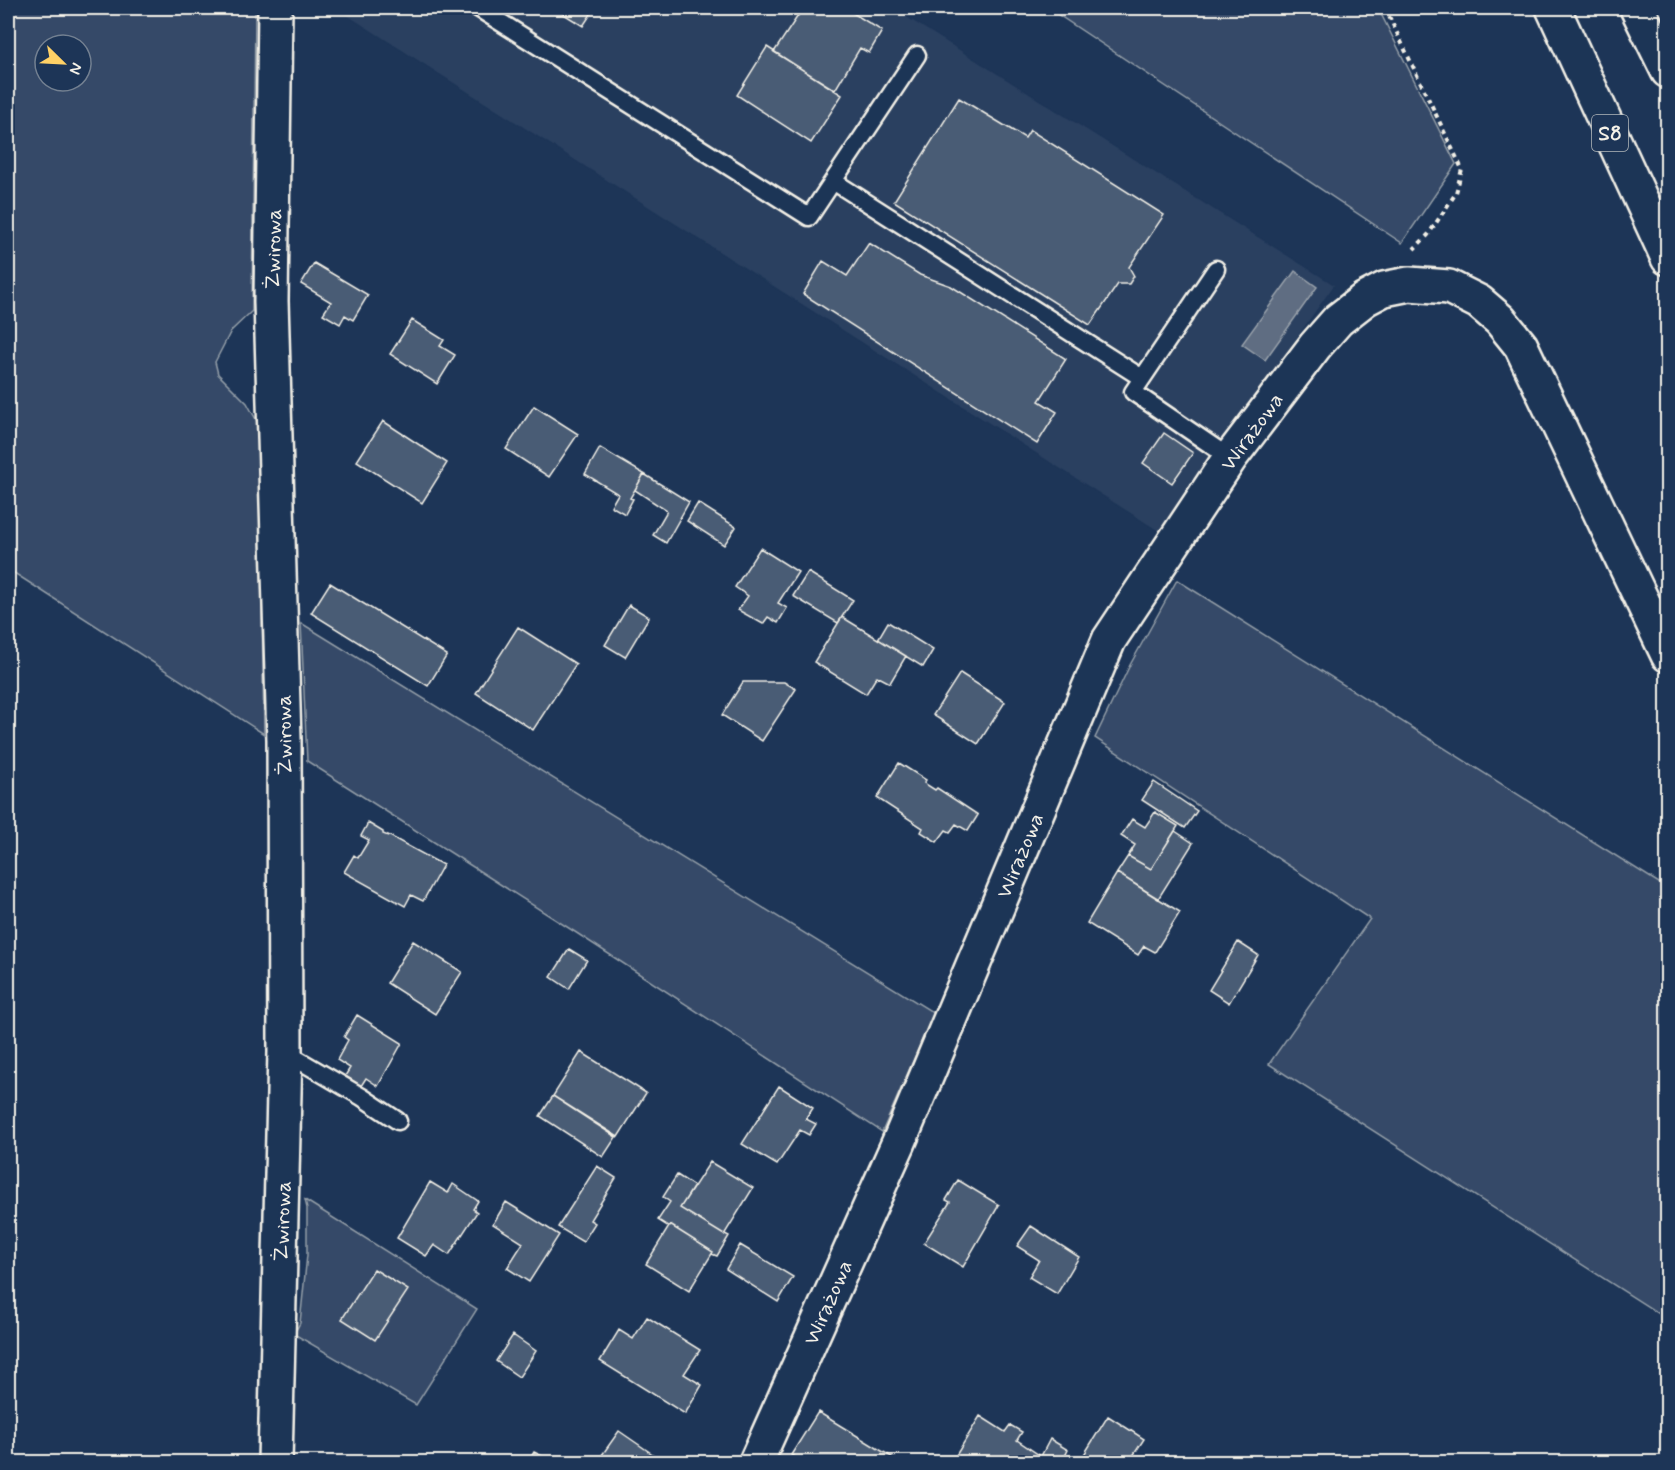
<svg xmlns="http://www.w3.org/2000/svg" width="1675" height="1470" font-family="Mynerve,sans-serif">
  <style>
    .built { fill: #2a4060 }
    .green { fill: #354a67; stroke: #949ea8; stroke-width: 1.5; fill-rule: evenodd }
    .water { fill: #5e6d82; stroke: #9aa2ab; stroke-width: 1.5 }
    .building { fill: #485b74; stroke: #f4f1e8; stroke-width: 1.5 }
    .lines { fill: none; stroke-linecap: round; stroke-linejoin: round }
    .lane-casing { stroke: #f4f1e8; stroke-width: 21 }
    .street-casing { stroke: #f4f1e8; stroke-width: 38 }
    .highway-casing { stroke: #f4f1e8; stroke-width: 38 }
    .path { stroke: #f4f1e8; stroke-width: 4; stroke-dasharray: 4.5 4.5; stroke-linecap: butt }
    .lane { stroke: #1d3557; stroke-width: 16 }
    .street { stroke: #1d3557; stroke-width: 33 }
    .highway { stroke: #1d3557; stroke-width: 33 }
    .labels { text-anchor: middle; stroke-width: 4.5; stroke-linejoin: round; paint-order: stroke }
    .shield { fill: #1d3557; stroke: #b4b9bc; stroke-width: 1.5 }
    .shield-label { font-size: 21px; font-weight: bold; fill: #f4f1e8 }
    .street-label { font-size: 22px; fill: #f4f1e8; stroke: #1d3557 }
  </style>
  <rect width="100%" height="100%" fill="#1d3557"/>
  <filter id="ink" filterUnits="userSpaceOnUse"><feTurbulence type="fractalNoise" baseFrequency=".0167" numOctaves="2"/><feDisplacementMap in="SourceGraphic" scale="12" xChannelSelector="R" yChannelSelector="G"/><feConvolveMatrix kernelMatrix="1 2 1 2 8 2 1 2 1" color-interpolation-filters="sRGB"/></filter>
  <g filter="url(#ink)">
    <path class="built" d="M 336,8 L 892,8 L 1334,285 L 1159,531 Z"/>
    <path class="green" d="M 8,8 L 255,8 L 252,311 L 231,331 L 215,362 L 218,374 L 247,403 L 259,425 L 264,734 L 8,569 ZM 45,45 L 81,45 L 81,81 L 45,81 Z
      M 1048,8 L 1378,8 L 1456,164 L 1402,243 Z
      M 1177,580 L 1667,888 L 1667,1319 L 1269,1064 L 1370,919 L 1095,738 L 1130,665 Z
      M 301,623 L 934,1013 L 882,1132 L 575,932 L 307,761 Z
      M 305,1200 L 477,1309 L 416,1405 L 294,1334 L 300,1323 L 307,1255 L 307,1208 Z"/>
    <path class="water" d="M 1295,271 L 1317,287 L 1265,360 L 1242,344 Z"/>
    <path class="building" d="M 554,8 L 595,8 L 583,26 Z
      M 803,8 L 845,8 L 882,31 L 869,53 L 860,48 L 835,90 L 774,52 Z
      M 767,47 L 842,95 L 811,143 L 737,95 Z
      M 959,98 L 1025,138 L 1030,130 L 1164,215 L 1129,267 L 1134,276 L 1129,284 L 1118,284 L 1090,325 L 894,201 Z
      M 869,243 L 920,275 L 951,286 L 1066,359 L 1039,401 L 1057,412 L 1037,444 L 803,294 L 823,261 L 847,276 Z
      M 314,263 L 368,295 L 353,320 L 345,315 L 340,324 L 323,314 L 331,302 L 301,284 Z
      M 412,320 L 444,340 L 440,346 L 455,355 L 437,384 L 390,354 Z
      M 534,406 L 578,434 L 549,477 L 506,449 Z
      M 383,421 L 447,463 L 422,503 L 357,461 Z
      M 1164,433 L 1193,453 L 1172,483 L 1143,463 Z
      M 600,448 L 644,474 L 630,498 L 633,499 L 625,514 L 611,506 L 618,494 L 585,474 Z
      M 644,474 L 689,502 L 666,543 L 653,535 L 667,511 L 635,490 Z
      M 698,503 L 736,527 L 724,545 L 687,521 Z
      M 760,548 L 798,572 L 778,603 L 787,608 L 778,623 L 768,617 L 763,624 L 738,610 L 748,596 L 735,587 Z
      M 808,572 L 853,600 L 838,623 L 793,596 Z
      M 330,583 L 447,655 L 428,686 L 311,613 Z
      M 629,605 L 649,617 L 625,657 L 605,645 Z
      M 842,617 L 906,656 L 890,683 L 877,676 L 866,694 L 814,662 Z
      M 888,622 L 933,650 L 923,667 L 878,639 Z
      M 518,627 L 576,664 L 533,730 L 476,693 Z
      M 960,673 L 1005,702 L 978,744 L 933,715 Z
      M 743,682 L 784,682 L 796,689 L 762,741 L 722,715 Z
      M 899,763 L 926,780 L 924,783 L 935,790 L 937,788 L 978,815 L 968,831 L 956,824 L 950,832 L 946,830 L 937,842 L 921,832 L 923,828 L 877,798 Z
      M 1154,782 L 1197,811 L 1185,828 L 1142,800 Z
      M 1155,812 L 1178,826 L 1151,869 L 1128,856 L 1135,845 L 1121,836 L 1132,819 L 1145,827 Z
      M 368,823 L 383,832 L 383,834 L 388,836 L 388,835 L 443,865 L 423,901 L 411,895 L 405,906 L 344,872 L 354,855 L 358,858 L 369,840 L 361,836 Z
      M 1175,831 L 1193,843 L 1158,899 L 1117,873 L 1128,856 L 1151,869 Z
      M 1117,873 L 1180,912 L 1155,952 L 1144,946 L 1138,955 L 1087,923 Z
      M 413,941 L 462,972 L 435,1014 L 387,983 Z
      M 1238,942 L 1258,955 L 1229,1003 L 1209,990 Z
      M 569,949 L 587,960 L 569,989 L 551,977 Z
      M 357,1015 L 402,1043 L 378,1086 L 366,1078 L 361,1086 L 345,1076 L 350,1068 L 337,1060 L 348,1040 L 344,1037 Z
      M 581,1052 L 646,1093 L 618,1137 L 553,1096 Z
      M 779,1086 L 813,1108 L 806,1119 L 816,1124 L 809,1135 L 800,1130 L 777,1165 L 742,1144 Z
      M 553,1096 L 616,1137 L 603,1157 L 540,1116 Z
      M 710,1162 L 753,1188 L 724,1235 L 680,1208 Z
      M 597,1166 L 616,1178 L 590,1220 L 595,1223 L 583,1242 L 558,1227 Z
      M 677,1175 L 694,1186 L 680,1208 L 724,1235 L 725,1234 L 729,1236 L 717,1256 L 712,1254 L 713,1252 L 670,1225 L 669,1227 L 658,1220 L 670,1202 L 663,1197 Z
      M 958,1180 L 999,1205 L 963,1267 L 924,1243 L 950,1202 L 946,1200 Z
      M 430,1182 L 448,1193 L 453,1184 L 478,1201 L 473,1209 L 477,1212 L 449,1255 L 434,1245 L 426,1256 L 397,1238 Z
      M 506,1202 L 559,1235 L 529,1282 L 507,1268 L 523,1243 L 493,1224 Z
      M 670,1225 L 713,1252 L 689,1291 L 646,1264 Z
      M 1031,1226 L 1079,1257 L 1057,1294 L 1029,1277 L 1039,1260 L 1017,1246 Z
      M 740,1245 L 793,1277 L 778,1302 L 726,1269 Z
      M 374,1269 L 408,1290 L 375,1340 L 342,1319 Z
      M 647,1317 L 700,1350 L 684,1374 L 702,1385 L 685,1414 L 600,1361 L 619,1330 L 633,1339 Z
      M 513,1335 L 536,1351 L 519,1377 L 496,1361 Z
      M 818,1412 L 900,1462 L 803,1462 L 791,1455 Z
      M 980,1416 L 1005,1432 L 1010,1425 L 1022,1432 L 1017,1440 L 1039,1455 L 1034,1462 L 963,1462 L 955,1457 Z
      M 1108,1416 L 1144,1439 L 1129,1462 L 1082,1462 L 1080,1461 Z
      M 619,1431 L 664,1462 L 597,1462 Z
      M 1050,1439 L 1068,1450 L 1062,1462 L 1038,1462 Z
      M 534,1452 L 554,1462 L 528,1462 Z"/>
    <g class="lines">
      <g class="lane-casing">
        <path id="lane" d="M 478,8 L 809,217 L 833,181 L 1142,378
          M 833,181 L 917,55
          M 1216,269 L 1133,392 L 1230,458
          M 285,1052 L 362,1097 L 398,1121"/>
      </g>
      <g class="street-casing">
        <path id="street" d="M 275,8 L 271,301 L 284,740 L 285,1052 L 275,1462
          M 756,1462 L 899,1142 L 1109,640 L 1230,458 L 1315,346 L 1338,320 L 1365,299 L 1384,289 L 1409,284 L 1449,287 L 1479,302 L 1500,320 L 1521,346 L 1668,655"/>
      </g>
      <g class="highway-casing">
        <path id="highway" d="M 1553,8 L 1668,258
          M 1637,8 L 1668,71"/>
      </g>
      <path class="path" d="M 1385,8 L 1462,169 L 1456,193 L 1428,235 L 1414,249"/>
      <use href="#lane" class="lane"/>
      <use href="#street" class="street"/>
      <use href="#highway" class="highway"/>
    </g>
  </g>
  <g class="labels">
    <rect class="shield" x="1592" y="115" width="36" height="36" rx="4.5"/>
    <g class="shield-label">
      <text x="1610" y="140">S8</text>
    </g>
    <g class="street-label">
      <text transform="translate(272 249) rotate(-89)" y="8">Żwirowa</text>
      <text transform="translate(1251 431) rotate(-54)" y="8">Wirażowa</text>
      <text transform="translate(283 735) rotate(-91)" y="8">Żwirowa</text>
      <text transform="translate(1019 855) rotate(-67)" y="8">Wirażowa</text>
      <text transform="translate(281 1221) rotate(-88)" y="8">Żwirowa</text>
      <text transform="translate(827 1302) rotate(-66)" y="8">Wirażowa</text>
    </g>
  </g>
  <rect width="1675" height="1470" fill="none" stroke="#1d3557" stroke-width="30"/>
  <rect x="15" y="15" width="1645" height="1440" fill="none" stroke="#f4f1e8" stroke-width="2" filter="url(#ink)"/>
  <g transform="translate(63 63) rotate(114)"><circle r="28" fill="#1d3557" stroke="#738091" stroke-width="1.5"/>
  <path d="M0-4.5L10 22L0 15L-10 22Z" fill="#ffd166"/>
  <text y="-9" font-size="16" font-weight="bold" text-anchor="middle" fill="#f4f1e8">N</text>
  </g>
</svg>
